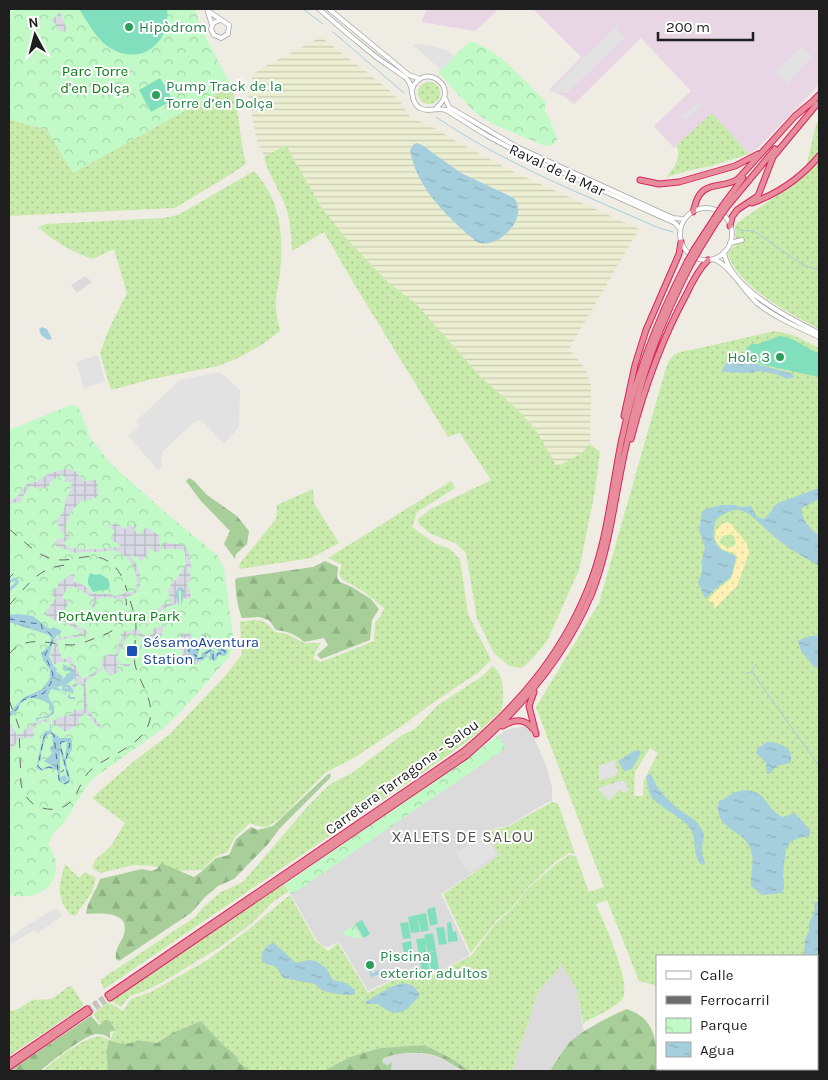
<svg xmlns="http://www.w3.org/2000/svg" width="828" height="1080" font-family="Karla,sans-serif">
  <style>
    .residential { fill: #dcdbdb }
    .industrial { fill: #e8d6e5 }
    .farmland { fill: url(#farmland-rules); fill-rule: evenodd }
    .grass { fill: url(#grass-dots); fill-rule: evenodd }
    .forest { fill: url(#forest-firs) }
    .sand { fill: url(#sand-dots); fill-rule: evenodd }
    .park { fill: url(#park-crowns) }
    .pitch { fill: #82dfbd }
    .parking { fill: #e2e2e2 }
    .plaza { fill: url(#plaza-grid) }
    .water { fill: url(#water-ripples); fill-rule: evenodd }
    .lines { fill: none; stroke-linecap: round; stroke-linejoin: round }
    .stream { stroke: #a5cfdd; stroke-width: 1 }
    .canal { stroke: #a5cfdd; stroke-width: 3 }
    .ferry { stroke: #4775a7; stroke-width: 1; stroke-dasharray: 6 5; stroke-linecap: butt }
    .highway-tunnel { stroke: #c5c3bc; stroke-width: 5; stroke-dasharray: 5 2.5; stroke-linecap: butt }
    .minor-casing { stroke: #a5a5a5; stroke-width: 5.5 }
    .highway-casing { stroke: #db235f; stroke-width: 7 }
    .minor { stroke: #fff; stroke-width: 4 }
    .highway { stroke: #e78c9b; stroke-width: 5 }
    .rail { stroke: #6c6c6c; stroke-width: 1; stroke-dasharray: 10 10; stroke-linecap: butt }
    .highway-bridge-casing { stroke: #db235f; stroke-width: 7; stroke-linecap: butt }
    .highway-bridge { stroke: #e78c9b; stroke-width: 5 }
    .leisure-dot { fill: #2e9e5b; stroke: #fff; stroke-width: 2 }
    .transit-dot { fill: #1a4fb4; stroke: #fff; stroke-width: 2 }
    .labels { text-anchor: middle; stroke-width: 4; stroke-linejoin: round; paint-order: stroke }
    .leisure-label { font-size: 15px; fill: #27864d; stroke: #fff; text-anchor: start }
    .park-label { font-size: 15px; fill: #0b7e17; stroke: #fff }
    .street-label { font-size: 15px; fill: #1e1e1e; stroke: #fff }
    .transit-label { font-size: 15px; fill: #164399; stroke: #fff; text-anchor: start }
    .neighbourhood-label { font-size: 16px; letter-spacing: 1px; fill: #515151; stroke: #fff }
  </style>
  <defs>
    <pattern id="farmland-rules" width="6" height="5" patternUnits="userSpaceOnUse" patternTransform="scale(1.25)"><rect width="6" height="5" fill="#ebeed0"/><path d="M0 2.5h6" fill="none" stroke="#c9ccb2"/></pattern>
    <pattern id="grass-dots" width="8" height="8" patternUnits="userSpaceOnUse" patternTransform="scale(1.25)"><rect width="8" height="8" fill="#c8eaaa"/><path d="M2 2h.1M6 6h.1" fill="none" stroke="#abc892" stroke-width="1.8" stroke-linecap="round"/></pattern>
    <pattern id="forest-firs" width="22" height="20" patternUnits="userSpaceOnUse" patternTransform="scale(1.25)"><rect width="22" height="20" fill="#a8cf99"/><path d="M5 1l3.5 6h-7zM16 11l3.5 6h-7z" fill="#90b183"/></pattern>
    <pattern id="sand-dots" width="8" height="8" patternUnits="userSpaceOnUse" patternTransform="scale(1.25)"><rect width="8" height="8" fill="#fff1b3"/><path d="M2 2h.1M6 6h.1" fill="none" stroke="#dace9a" stroke-width="1.8" stroke-linecap="round"/></pattern>
    <pattern id="park-crowns" width="20" height="18" patternUnits="userSpaceOnUse" patternTransform="scale(1.25)"><rect width="20" height="18" fill="#c1fac7"/><path d="M2 6a3 3 0 1 1 6 0M12 15a3 3 0 1 1 6 0" fill="none" stroke="#a5d6aa"/></pattern>
    <pattern id="plaza-grid" width="8" height="8" patternUnits="userSpaceOnUse" patternTransform="scale(1.25)"><rect width="8" height="8" fill="#d9d9e5"/><path d="M0 4h8M4 0v8" fill="none" stroke="#babac4"/></pattern>
    <pattern id="water-ripples" width="26" height="14" patternUnits="userSpaceOnUse" patternTransform="scale(1.25)"><rect width="26" height="14" fill="#a5cfdd"/><path d="M2 4q2-2 4 0t4 0M15 11q2-2 4 0t4 0" fill="none" stroke="#8eb1bd"/></pattern>
  </defs>
  <rect width="100%" height="100%" fill="#efece4"/>
  <path class="residential" d="M 85,276 L 92,282 L 77,293 L 71,285 Z
    M 525,726 L 530,729 L 546,765 L 552,787 L 552,801 L 546,803 L 508,826 L 495,828 L 486,834 L 500,855 L 441,894 L 469,953 L 469,956 L 421,980 L 414,969 L 368,991 L 339,942 L 328,947 L 323,946 L 316,939 L 285,884 L 489,743 L 506,730 Z
    M 562,962 L 577,990 L 584,1033 L 571,1042 L 559,1055 L 550,1071 L 512,1071 L 539,990 L 558,970 Z
    M 413,1053 L 437,1056 L 462,1071 L 391,1071 L 392,1063 L 388,1065 L 384,1064 L 382,1061 L 387,1056 Z"/>
  <path class="industrial" d="M 427,9 L 499,9 L 475,31 L 421,22 Z
    M 533,9 L 819,9 L 819,85 L 758,148 L 749,154 L 712,114 L 674,148 L 654,126 L 691,91 L 641,38 L 574,104 L 565,97 L 549,90 L 581,57 Z"/>
  <path class="farmland" d="M 321,37 L 388,89 L 398,99 L 411,118 L 429,125 L 461,144 L 514,172 L 639,229 L 569,349 L 586,370 L 591,385 L 590,444 L 582,453 L 557,468 L 536,430 L 518,410 L 480,376 L 417,305 L 388,282 L 344,236 L 320,205 L 286,145 L 264,157 L 257,141 L 248,94 L 250,84 L 254,74 L 260,69 ZM 422,145 L 461,173 L 514,198 L 519,207 L 467,234 L 434,200 L 415,171 L 410,150 L 411,147 Z"/>
  <path class="grass" d="M418 93a11 11 0 1 1 22 0a11 11 0 1 1-22 0Z
    M 231,85 C 240,111 239,138 246,164 L 228,176 L 175,208 L 9,216 L 9,119 L 47,130 L 73,173 Z
    M 712,113 L 749,154 L 711,166 L 690,170 L 667,177 C 675,166 681,159 677,145 Z
    M 819,120 L 819,329 C 791,314 737,286 728,254 L 730,250 L 736,245 L 735,227 L 737,223 L 804,177 L 816,124 Z
    M 286,145 L 320,205 L 344,236 L 388,282 L 417,305 L 480,376 L 518,410 L 536,430 L 557,467 L 582,453 L 590,444 L 600,452 L 595,491 L 579,570 L 547,641 L 533,658 L 522,668 L 509,666 L 494,653 L 477,619 L 466,553 L 455,543 L 431,534 L 419,524 L 418,519 L 431,509 L 491,480 L 460,433 L 448,437 L 356,287 L 324,232 L 292,251 C 291,236 291,222 286,208 C 280,189 269,178 264,157 Z
    M 254,171 C 281,200 284,236 280,273 C 279,284 275,297 276,308 C 276,316 279,324 280,331 L 263,344 L 236,359 L 218,366 L 152,379 L 111,390 L 100,353 L 108,331 L 127,293 L 114,249 L 93,259 C 75,254 52,240 38,227 L 46,224 L 164,218 L 178,215 Z
    M 775,331 L 793,335 L 819,348 L 819,1071 L 682,1071 L 681,1069 L 817,1069 L 817,956 L 657,956 L 657,990 L 654,985 L 639,981 L 607,900 L 596,904 C 603,921 633,985 622,999 C 616,1008 593,1017 583,1023 L 577,990 L 561,963 L 558,970 L 539,990 L 512,1071 L 470,1071 L 454,1060 L 425,1045 L 380,1048 L 350,1057 L 324,1071 L 250,1071 L 239,1062 L 235,1055 L 220,1042 L 201,1021 L 172,1033 L 157,1043 L 138,1040 C 128,1046 120,1045 110,1040 L 114,1031 L 107,1022 L 99,1023 L 93,1014 L 108,1002 L 123,1011 L 131,999 L 151,992 L 209,959 L 249,929 L 290,895 L 315,940 L 328,951 L 338,943 L 368,993 L 414,970 L 421,981 L 471,956 L 496,923 L 513,908 L 526,890 L 556,864 L 569,855 L 576,856 L 589,892 L 604,887 L 536,707 L 599,603 L 662,382 C 669,362 667,352 691,350 ZM 650,748 L 658,753 L 644,780 L 643,796 L 634,796 L 635,772 Z
    M 451,481 L 455,488 L 417,512 L 412,527 L 434,543 L 450,549 L 460,559 L 468,614 L 491,660 L 479,672 L 431,704 L 406,723 L 357,756 L 325,773 L 282,817 L 267,827 L 257,826 L 250,823 L 235,837 L 227,852 L 215,857 L 202,870 L 174,871 L 152,866 L 134,865 L 100,873 L 92,868 L 95,860 L 111,846 L 125,823 L 92,798 L 133,762 L 170,734 L 225,676 L 242,654 L 240,622 C 257,619 263,617 275,632 L 288,634 L 304,643 L 321,643 L 317,649 L 313,659 L 321,662 L 374,641 L 375,622 L 380,617 L 384,608 L 363,591 L 342,579 L 339,573 L 342,565 L 328,558 Z
    M 313,489 L 314,503 L 339,543 L 311,558 L 239,569 L 240,563 L 276,519 L 277,505 Z
    M 492,666 C 506,675 503,695 502,710 L 477,734 L 437,763 L 104,989 L 100,980 L 195,917 L 204,906 L 221,892 L 243,882 L 308,806 L 330,784 L 352,773 L 402,735 L 415,729 L 438,705 L 484,675 Z
    M 552,802 L 557,803 L 559,806 L 575,854 L 569,853 L 554,863 L 526,889 L 511,909 L 497,920 L 471,953 L 443,894 L 500,855 L 487,835 L 496,829 L 507,827 Z
    M 65,864 L 79,878 L 85,872 L 96,878 L 92,892 L 76,915 L 71,915 C 55,897 59,886 65,864 Z
    M 283,884 L 289,891 L 274,901 L 251,924 L 220,947 L 161,983 L 147,990 L 130,996 L 121,1007 L 112,1001 Z
    M 72,986 L 84,1006 L 9,1056 L 9,1011 L 16,1010 L 32,1000 L 52,999 L 68,987 Z
    M 100,1036 L 109,1040 L 109,1043 L 106,1048 L 108,1071 L 43,1071 C 59,1057 79,1040 100,1036 Z"/>
  <path class="forest" d="M 189,478 L 193,480 L 207,495 L 237,516 L 249,531 L 247,544 L 236,554 L 235,559 L 224,544 L 230,531 L 200,500 L 186,481 Z
    M 325,561 L 338,567 L 337,578 L 340,582 L 352,587 L 371,599 L 379,609 L 372,620 L 370,640 L 321,659 L 317,655 L 328,645 L 324,638 L 304,642 C 296,634 287,631 276,630 L 269,620 L 259,617 L 242,618 C 237,606 236,593 235,580 L 237,578 L 313,567 Z
    M 331,773 L 330,778 L 280,828 L 269,843 L 234,879 L 218,886 L 205,897 L 191,913 L 119,961 L 116,959 C 115,950 119,945 123,937 C 133,911 102,913 86,914 C 87,901 96,892 100,879 L 142,869 L 151,871 L 157,869 L 161,863 L 194,877 L 201,872 L 216,858 L 229,855 L 236,839 L 251,827 L 258,830 L 273,826 L 327,775 Z
    M 627,1009 C 656,1019 657,1042 657,1069 L 669,1069 L 670,1071 L 550,1071 C 556,1061 562,1051 570,1042 C 581,1031 612,1015 627,1009 Z
    M 91,1016 L 99,1025 L 106,1020 L 111,1022 L 115,1030 L 110,1032 L 110,1039 C 107,1035 101,1034 96,1034 C 85,1035 49,1063 40,1071 L 9,1071 Z
    M 201,1021 L 220,1042 L 235,1055 L 239,1062 L 250,1071 L 108,1071 L 106,1051 L 109,1040 C 120,1044 126,1046 138,1040 L 157,1043 L 172,1033 Z
    M 425,1045 L 454,1060 L 470,1071 C 458,1071 449,1061 439,1057 C 425,1051 397,1052 384,1058 L 382,1061 L 384,1064 L 388,1065 L 392,1062 L 391,1071 L 324,1071 L 350,1057 L 380,1048 Z"/>
  <path class="sand" d="M 727,522 L 733,525 L 733,527 C 739,535 749,542 749,553 L 737,586 L 714,609 L 714,604 L 708,600 L 717,590 L 731,579 L 737,559 L 736,554 L 722,549 L 715,539 L 716,530 L 722,524 ZM 730,534 L 734,536 L 736,543 L 734,546 L 727,548 L 720,543 L 719,541 L 723,536 Z"/>
  <path class="park" d="M 9,9 L 195,9 L 202,30 L 231,85 L 73,173 L 47,130 L 9,119 Z
    M 470,41 C 500,50 523,80 545,101 L 545,111 L 551,121 L 557,139 L 553,145 L 545,146 L 495,125 L 475,113 L 438,72 Z
    M 71,405 L 78,406 L 91,439 L 110,463 L 165,512 L 218,556 L 224,569 L 234,644 L 232,651 L 228,658 L 181,712 L 164,728 L 91,780 L 79,798 L 64,823 L 52,835 L 51,840 L 48,844 C 51,849 55,856 56,862 C 58,891 33,900 9,895 L 9,430 Z
    M 498,736 L 506,748 L 291,895 L 285,884 Z
    M 354,925 L 362,939 L 347,936 L 342,933 Z"/>
  <path class="pitch" d="M 79,9 L 167,9 C 171,45 138,68 107,46 C 95,37 87,21 79,9 Z
    M 160,78 L 173,100 L 151,112 L 139,90 Z
    M 780,336 C 795,337 806,349 819,353 L 819,377 L 764,365 L 748,359 L 746,349 L 751,344 L 758,344 Z
    M 90,573 L 96,575 L 100,574 L 108,579 L 110,585 L 108,589 L 93,592 L 88,584 L 88,579 Z
    M 435,907 L 438,924 L 430,926 L 427,909 Z
    M 426,913 L 429,930 L 421,932 L 417,915 Z
    M 417,915 L 420,932 L 411,933 L 408,917 Z
    M 362,920 L 370,934 L 364,938 L 355,924 Z
    M 408,922 L 411,938 L 403,939 L 400,923 Z
    M 451,922 L 453,932 L 456,931 L 458,941 L 448,942 L 447,923 Z
    M 444,927 L 447,944 L 439,945 L 436,928 Z
    M 433,933 L 436,951 L 428,952 L 425,941 L 430,973 L 422,974 L 416,939 L 425,938 L 424,935 Z
    M 411,941 L 414,960 L 405,961 L 402,943 Z
    M 436,951 L 439,969 L 431,970 L 428,953 Z"/>
  <path class="parking" d="M 618,24 L 620,25 L 616,29 L 625,38 L 567,93 L 556,93 L 552,90 Z
    M 417,44 L 432,46 L 448,51 L 454,57 L 441,70 L 413,45 Z
    M 801,46 L 812,57 L 787,84 L 776,72 Z
    M 697,103 L 701,107 L 686,120 L 683,116 Z
    M 98,355 L 105,382 L 84,388 L 76,362 Z
    M 220,372 L 240,390 L 239,427 L 224,444 L 201,420 L 194,422 L 162,452 L 161,467 L 158,470 L 128,436 L 140,426 L 136,421 L 180,380 Z
    M 616,759 L 615,765 L 618,771 L 615,776 L 599,781 L 599,765 L 606,764 Z
    M 624,780 L 629,790 L 623,793 L 620,789 L 609,801 L 599,790 L 598,788 Z
    M 484,835 L 497,854 L 470,872 L 466,867 L 464,866 L 457,853 Z
    M 56,908 L 63,915 L 37,934 L 34,930 L 11,944 L 9,943 L 9,937 L 15,935 L 23,928 Z"/>
  <path class="plaza" d="M 60,11 L 67,30 L 64,32 L 58,29 L 55,23 L 50,20 L 57,16 Z
    M 65,469 L 69,469 L 76,472 L 84,481 L 96,480 L 98,485 L 97,490 L 99,493 L 97,498 L 92,497 L 91,500 L 82,500 L 71,512 L 66,525 L 66,530 L 69,533 L 65,534 L 62,533 L 57,522 L 64,509 L 67,496 L 69,495 L 72,482 L 65,482 L 66,477 L 61,475 L 50,482 L 49,486 L 40,489 L 31,486 L 26,491 L 19,504 L 17,502 L 9,504 L 9,500 L 15,499 L 28,483 L 36,482 L 50,473 Z
    M 116,523 L 125,529 L 128,525 L 133,527 L 135,524 L 137,525 L 134,530 L 140,535 L 146,527 L 160,536 L 158,541 L 160,542 L 160,550 L 157,553 L 148,548 L 147,549 L 149,551 L 142,561 L 138,559 L 139,557 L 138,558 L 130,554 L 138,568 L 140,575 L 140,585 L 137,592 L 124,599 L 102,597 L 97,600 L 94,608 L 91,608 L 94,598 L 73,586 L 72,589 L 67,588 L 62,597 L 69,602 L 61,616 L 81,628 L 80,631 L 58,618 L 56,621 L 44,614 L 56,598 L 51,594 L 58,587 L 58,583 L 73,574 L 75,576 L 73,579 L 74,582 L 77,583 L 78,582 L 89,589 L 88,591 L 97,594 L 110,594 L 115,596 L 123,594 L 123,593 L 135,591 L 137,584 L 136,574 L 133,566 L 128,558 L 114,550 L 100,552 L 86,552 L 86,549 L 99,549 L 119,547 L 120,545 L 110,539 L 115,531 L 109,527 Z
    M 69,534 L 70,539 L 63,542 L 63,544 L 71,548 L 85,549 L 85,552 L 76,553 L 56,546 L 56,540 L 64,538 L 65,535 Z
    M 161,542 L 182,545 L 188,549 L 192,569 L 189,568 L 188,570 L 188,572 L 190,572 L 191,581 L 187,583 L 187,585 L 190,589 L 191,599 L 183,598 L 185,592 L 182,587 L 176,594 L 178,602 L 176,604 L 167,607 L 159,613 L 158,609 L 161,606 L 171,602 L 168,591 L 173,580 L 175,581 L 186,564 L 185,552 L 183,549 L 161,549 Z
    M 164,621 L 162,636 L 152,638 L 151,641 L 159,642 L 179,639 L 181,633 L 182,635 L 190,632 L 193,641 L 192,646 L 189,646 L 190,655 L 187,656 L 187,660 L 193,662 L 200,661 L 202,663 L 187,665 L 183,662 L 182,656 L 183,651 L 180,650 L 178,644 L 148,644 L 140,636 L 132,634 L 131,630 L 138,630 L 145,636 L 148,636 L 152,634 L 153,629 L 162,626 Z
    M 82,628 L 87,631 L 88,634 L 83,636 L 62,639 L 58,641 L 58,646 L 62,659 L 65,659 L 71,656 L 73,664 L 77,667 L 79,675 L 84,679 L 103,666 L 101,662 L 104,657 L 110,654 L 115,655 L 121,639 L 121,634 L 124,631 L 129,632 L 130,630 L 131,634 L 127,635 L 117,657 L 118,662 L 123,664 L 131,664 L 129,667 L 118,664 L 117,666 L 119,672 L 111,675 L 108,674 L 104,668 L 85,682 L 88,710 L 102,727 L 100,729 L 86,713 L 79,718 L 79,724 L 76,726 L 64,732 L 59,725 L 56,726 L 52,724 L 53,720 L 56,720 L 58,716 L 61,717 L 70,715 L 75,709 L 77,711 L 84,709 L 83,689 L 82,685 L 79,684 L 72,689 L 70,687 L 77,682 L 75,681 L 75,671 L 68,662 L 59,662 L 54,665 L 50,654 L 54,647 L 56,638 L 83,634 L 80,632 Z
    M 49,718 L 49,723 L 44,721 L 34,726 L 33,733 L 35,734 L 32,738 L 19,738 L 13,748 L 9,750 L 10,733 L 9,721 L 17,735 L 22,734 L 23,731 L 36,722 Z"/>
  <path class="water" d="M 417,143 L 422,145 L 461,173 L 514,198 C 530,217 498,251 477,242 C 449,219 416,188 410,150 L 414,144 Z
    M 42,327 L 47,329 L 52,339 L 48,340 L 41,335 L 39,329 Z
    M 730,357 L 790,373 L 795,377 L 787,379 L 776,374 L 760,371 L 748,373 L 724,372 L 722,370 Z
    M 819,488 L 819,499 L 802,508 C 801,521 810,528 819,536 L 819,566 C 802,556 782,545 768,531 C 760,524 751,513 740,510 C 733,508 721,515 716,519 C 713,530 711,543 722,550 C 728,553 732,553 736,558 L 731,577 L 714,590 L 710,595 L 705,598 L 698,583 L 702,572 L 702,560 L 705,547 L 699,530 L 702,512 L 705,509 L 721,505 L 736,505 L 740,507 L 751,506 L 757,517 L 763,519 C 771,515 771,508 778,503 Z
    M 179,587 L 182,587 L 185,592 L 181,606 L 181,590 L 179,591 L 179,606 C 177,600 173,593 179,587 Z
    M 19,614 L 33,616 L 48,628 L 51,629 L 53,627 L 62,631 L 60,634 L 57,635 C 55,637 49,654 49,656 L 54,667 L 57,668 L 56,672 L 58,672 L 56,675 L 59,673 L 63,677 L 59,681 L 65,677 L 67,673 L 69,674 L 70,671 L 63,670 L 63,664 L 75,671 L 75,678 L 67,684 L 57,687 L 68,697 L 69,693 L 80,691 L 70,693 L 70,697 L 75,697 L 75,699 L 70,699 L 60,691 L 51,689 L 48,696 L 54,707 L 54,713 L 48,718 L 41,718 L 36,721 L 36,718 L 47,716 L 52,712 L 49,709 L 49,704 C 42,699 30,695 22,702 C 16,709 19,713 9,717 L 9,713 L 23,698 L 42,689 L 50,678 L 50,670 L 43,660 L 41,653 L 50,645 L 51,638 L 49,635 L 9,622 L 9,615 Z
    M 205,635 L 206,635 L 203,642 L 196,643 L 200,648 L 198,653 L 197,658 L 201,657 L 202,653 L 210,649 L 215,651 L 214,657 L 216,653 L 219,652 L 217,650 L 218,646 L 221,643 L 218,641 L 219,638 L 225,641 L 225,645 L 220,648 L 228,650 L 227,654 L 224,656 L 219,655 L 216,660 L 213,661 L 210,659 L 210,652 L 206,655 L 204,660 L 189,662 L 187,657 L 190,655 L 186,651 L 188,647 L 192,646 L 197,649 L 197,648 L 192,644 L 193,640 L 200,639 L 201,636 Z
    M 819,635 L 819,666 L 815,668 L 801,651 L 798,641 L 806,637 Z
    M 50,724 L 51,724 L 51,731 L 60,738 L 70,738 L 72,741 L 72,749 L 67,759 L 66,758 L 67,754 L 65,756 L 67,742 L 63,742 L 61,745 L 70,778 L 69,783 L 66,784 L 59,782 L 57,770 L 48,768 L 42,771 L 36,768 L 44,732 L 50,730 ZM 51,733 L 52,735 L 53,745 L 50,747 L 52,754 L 44,761 L 54,767 L 48,766 L 41,769 L 38,765 L 46,736 ZM 60,751 L 68,779 L 67,782 L 64,783 L 60,780 L 65,782 L 67,778 L 65,775 L 60,777 Z
    M 767,742 C 779,742 796,748 790,763 L 777,766 L 769,774 L 767,774 L 766,763 L 756,753 L 758,748 Z
    M 639,750 L 641,753 L 632,769 L 624,771 L 618,761 L 634,751 Z
    M 649,774 L 651,774 C 657,790 668,801 681,811 C 691,819 696,817 703,832 C 705,839 701,845 702,852 C 702,855 704,859 705,863 L 702,865 C 691,856 698,839 690,828 C 684,819 668,812 659,804 C 656,801 653,801 651,796 C 648,791 648,784 646,777 Z
    M 748,790 C 769,794 767,811 783,817 L 795,813 L 810,830 L 810,836 C 794,839 787,839 785,857 C 784,864 783,871 783,878 C 784,884 785,888 782,893 L 762,895 L 751,886 C 750,874 755,862 751,850 C 745,829 712,830 719,801 C 732,796 730,791 748,790 Z
    M 819,901 L 819,987 L 817,987 L 817,956 L 804,956 L 805,939 L 809,931 L 809,924 L 815,910 L 814,903 Z
    M 274,943 L 296,963 L 308,960 L 316,961 L 326,968 L 333,980 L 346,983 L 355,990 L 355,994 L 347,995 L 331,993 L 322,990 L 315,984 L 283,978 L 277,968 C 272,963 264,967 261,958 C 262,951 267,944 274,943 Z
    M 371,958 L 375,969 L 371,971 L 372,974 L 378,970 L 380,974 L 371,977 L 366,960 Z
    M 402,983 L 412,985 L 420,994 C 418,999 415,1000 412,1004 C 401,1017 390,1014 378,1004 L 367,1004 L 365,1002 L 391,987 Z"/>
  <g class="lines">
    <path class="stream" d="M 303,9 L 323,24
      M 333,32 L 404,93
      M 436,117 C 505,164 582,194 659,228 L 673,232
      M 739,230 L 754,231 L 803,265 L 819,270
      M 757,664 L 752,669 L 752,672 L 819,766
      M 746,673 L 752,672"/>
    <path class="canal" d="M 9,582 L 15,579 L 17,581 L 17,583 L 9,590
      M 64,686 L 68,686 L 72,691 L 63,689 Z"/>
    <path class="ferry" d="M 9,572 L 9,575
      M 9,578 L 14,573 L 13,569
      M 9,619 C 17,620 35,625 41,623 L 42,628 C 59,638 52,641 45,655 L 53,674 L 51,683 L 44,693 L 23,700 L 17,709 L 9,715
      M 206,637 L 203,637 L 201,641 L 194,642 L 194,645 L 199,648 L 198,650 L 192,647 L 189,649 L 189,652 L 197,656 L 195,658 L 190,657 L 190,660 L 202,658 L 204,654 L 211,650 L 213,652 L 213,659 L 216,658 L 218,653 L 225,654 L 225,651 L 219,649 L 219,646 L 223,642 L 219,640
      M 52,768 L 49,767 L 42,770 L 38,766 L 44,737 L 47,733 L 51,733 L 54,735 L 59,780 L 64,784 L 68,782 L 69,779 L 60,745 L 61,742 L 67,741 L 70,744 L 66,759
      M 61,772 L 64,770"/>
    <path class="highway-tunnel" d="M 87,1009 L 108,995
      M 89,1012 L 110,998"/>
    <g class="minor-casing">
      <path id="minor" d="M 207,9 L 212,25
        M 319,9 C 337,25 356,41 375,56 C 385,64 396,70 406,78 C 416,87 408,101 420,108 C 428,113 437,107 446,110 L 486,135 L 521,154 L 675,223 L 680,229
        M 329,9 L 409,75 L 420,79
        M 208,11 L 229,25 L 228,34 L 221,38 L 214,35 L 211,29 L 213,23 L 220,20
        M 412,89 C 424,60 461,88 437,107
        M 445,98 L 449,107 L 517,147 L 673,218 L 684,219
        M680 234a26 26 0 1 1 52 0a26 26 0 1 1-52 0Z
        M 730,243 L 742,240
        M 724,252 C 729,288 790,319 819,333
        M 713,259 C 728,263 744,291 757,303 C 776,318 798,327 819,337"/>
    </g>
    <g class="highway-casing">
      <path id="highway" d="M 811,103 L 819,95
        M 640,180 L 659,184 L 679,182 L 735,166 L 758,154
        M 752,203 C 779,193 801,178 819,156
        M 723,205 L 743,178
        M 726,208 L 775,149
        M 693,212 C 695,206 696,198 701,193 C 709,183 727,187 738,179 L 795,116 L 812,102
        M 730,226 L 732,217 L 737,210 L 758,196 L 773,157 L 817,104
        M 695,248 L 714,219
        M 699,250 L 717,221
        M 624,416 L 635,365 L 646,330 L 679,254 L 681,242
        M 631,439 C 644,389 661,341 686,295 C 692,282 698,270 708,260
        M 534,692 L 529,706 L 536,734
        M 503,726 C 513,719 525,718 533,729
        M 108,995 L 464,751 C 517,706 560,657 587,591 C 607,544 611,493 621,443 C 634,379 657,320 687,262
        M 110,998 L 466,756 C 519,711 565,658 592,593 C 611,544 615,492 627,442 C 641,375 660,324 691,264
        M 9,1062 L 87,1009
        M 9,1067 L 89,1012"/>
    </g>
    <use href="#minor" class="minor"/>
    <use href="#highway" class="highway"/>
    <path class="rail" d="M 9,529 C 21,538 34,553 49,558 C 62,562 72,559 84,557 C 108,553 122,570 127,591
      M 9,605 C 28,586 36,568 66,565
      M 9,654 C 26,634 48,644 70,645 C 78,645 86,642 93,639 C 113,633 129,623 126,599
      M 9,700 L 19,727 L 21,784 C 23,794 29,803 39,807 C 45,809 51,810 57,809 C 80,804 77,780 93,768 C 111,754 141,746 149,723 C 156,702 140,684 135,665 C 133,653 136,639 136,627 C 136,617 132,607 129,597"/>
    <g class="highway-bridge-casing">
      <path id="highway-bridge" d="M 714,219 L 723,205
        M 717,221 L 726,208
        M 687,262 L 695,248
        M 691,264 L 699,250"/>
    </g>
    <use href="#highway-bridge" class="highway-bridge"/>
  </g>
  <g class="leisure-dot">
    <circle cx="129" cy="27" r="5"/>
    <circle cx="156" cy="95" r="5"/>
    <circle cx="780" cy="357" r="5"/>
    <circle cx="370" cy="965" r="5"/>
  </g>
  <rect class="transit-dot" x="126" y="645" width="12" height="12" rx="2.5"/>
  <g class="labels">
    <g class="leisure-label">
      <text x="139" y="32">Hipòdrom</text>
      <text x="166" y="91">Pump Track de la<tspan x="166" dy="17">Torre d’en Dolça</tspan></text>
      <text x="770" y="362" text-anchor="end">Hole 3</text>
      <text x="380" y="961">Piscina<tspan x="380" dy="17">exterior adultos</tspan></text>
    </g>
    <g class="park-label">
      <text x="95" y="76">Parc Torre<tspan x="95" dy="17">d'en Dolça</tspan></text>
      <text x="119" y="621">PortAventura Park</text>
    </g>
    <g class="street-label">
      <text transform="translate(557 170) rotate(25)" y="5">Raval de la Mar</text>
      <text transform="translate(402 777) rotate(-36)" y="5">Carretera Tarragona - Salou</text>
    </g>
    <g class="transit-label">
      <text x="143" y="647">SésamoAventura<tspan x="143" dy="17">Station</tspan></text>
    </g>
    <g class="neighbourhood-label">
      <text x="463" y="842">XALETS DE SALOU</text>
    </g>
  </g>
  <rect width="828" height="1080" fill="none" stroke="#1e1e1e" stroke-width="20"/>
  <rect x="656" y="955" width="162" height="115" fill="#ffffff" stroke="#a5a5a5"/>
  <rect x="666" y="971" width="25" height="8" fill="#ffffff" stroke="#a5a5a5"/>
  <text x="700" y="980" font-size="15" fill="#1e1e1e">Calle</text>
  <rect x="666" y="996" width="25" height="8" fill="#6c6c6c" stroke="#a5a5a5"/>
  <text x="700" y="1005" font-size="15" fill="#1e1e1e">Ferrocarril</text>
  <rect x="666" y="1018" width="25" height="15" fill="url(#park-crowns)" stroke="#a5a5a5"/>
  <text x="700" y="1030" font-size="15" fill="#1e1e1e">Parque</text>
  <rect x="666" y="1042" width="25" height="15" fill="url(#water-ripples)" stroke="#a5a5a5"/>
  <text x="700" y="1055" font-size="15" fill="#1e1e1e">Agua</text>
  <g transform="translate(35 35) rotate(353)" stroke="#ffffff" stroke-width="4" paint-order="stroke">
  <path d="M0-4L9 19L0 12L-9 19Z" fill="#1e1e1e"/>
  <text y="-8" font-size="14" font-weight="bold" text-anchor="middle" fill="#1e1e1e">N</text>
  </g>
  <path d="M658 32v8h95v-8" fill="none" stroke="#1e1e1e" stroke-width="2.5"/>
  <text x="666" y="32" font-size="15" fill="#1e1e1e" stroke="#ffffff" stroke-width="4" paint-order="stroke">200 m</text>
</svg>
